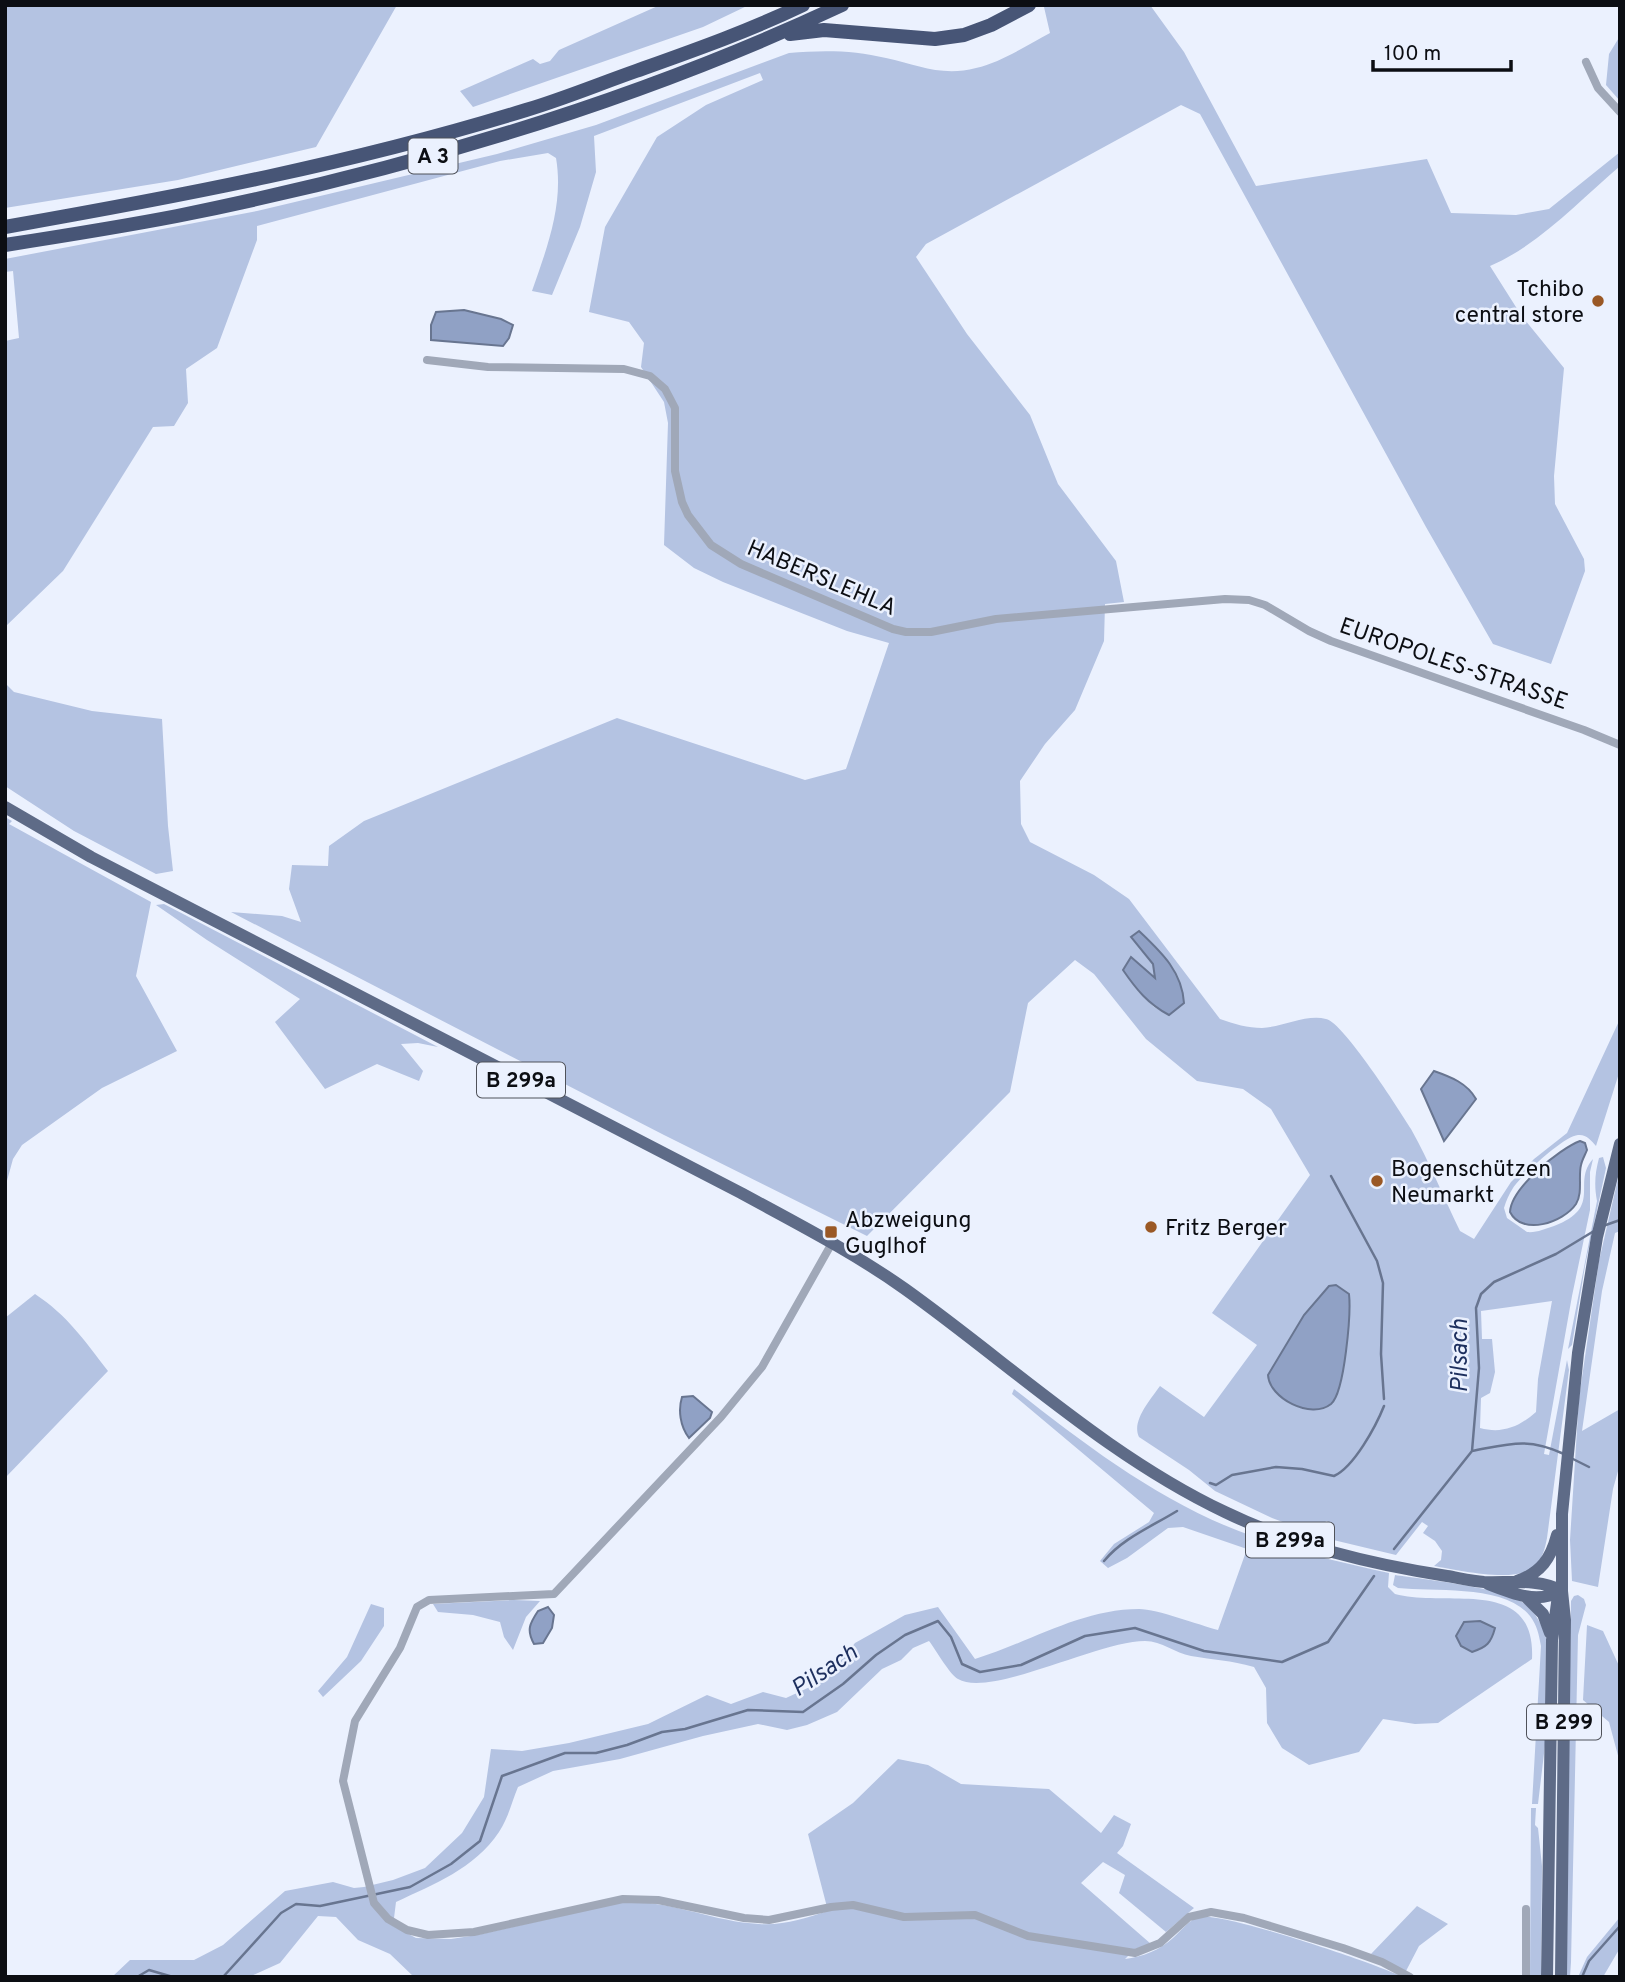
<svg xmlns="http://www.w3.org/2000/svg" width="1625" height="1982" font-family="Overpass,sans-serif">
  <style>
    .green { fill: #b4c3e2; fill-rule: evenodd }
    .water { fill: #90a1c5; stroke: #687590; stroke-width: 2 }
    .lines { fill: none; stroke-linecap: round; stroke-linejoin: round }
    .stream { stroke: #687590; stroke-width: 2.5 }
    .minor { stroke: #a0a8b8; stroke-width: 8 }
    .primary { stroke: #5e6b87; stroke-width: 12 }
    .motorway { stroke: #475576; stroke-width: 14 }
    .poi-dot { fill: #9a5825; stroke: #ebf1fe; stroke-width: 2.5 }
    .labels { text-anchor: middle; stroke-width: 5; stroke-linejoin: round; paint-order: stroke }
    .shield { fill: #ebf1fe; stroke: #4f525a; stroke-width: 2 }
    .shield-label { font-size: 21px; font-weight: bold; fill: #0c0e13 }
    .poi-label { font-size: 23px; fill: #0c0e13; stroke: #ebf1fe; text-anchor: start }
    .street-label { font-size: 23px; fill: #0c0e13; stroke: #ebf1fe }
    .water-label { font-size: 24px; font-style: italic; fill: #1d2f5e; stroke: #ebf1fe }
  </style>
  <rect width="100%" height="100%" fill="#ebf1fe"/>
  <path class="green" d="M 5,5 L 397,5 L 316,147 L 178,180 L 5,208 Z
    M 660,5 L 749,5 L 703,27 L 473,107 L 460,91 L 533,59 L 540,64 L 550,61 L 559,50 Z
    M 1048,5 L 1150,5 L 1184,52 L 1256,186 L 1427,159 L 1451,213 L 1516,215 L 1549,209 L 1620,152 L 1620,166 C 1579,201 1539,245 1490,266 L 1521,315 L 1564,368 L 1554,476 L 1555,504 L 1584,559 L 1585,571 L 1551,664 L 1493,644 L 1426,527 L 1200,114 L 1181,105 L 926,244 L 916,257 L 967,334 L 1030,415 L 1058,484 L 1116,561 L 1124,602 L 1105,604 L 1104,641 L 1075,710 L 1045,744 L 1020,781 L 1021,824 L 1030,842 L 1094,875 L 1129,899 L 1220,1019 C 1234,1024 1248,1028 1262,1028 C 1283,1027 1306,1014 1326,1019 C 1343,1022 1400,1111 1411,1129 C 1429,1161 1444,1198 1460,1231 L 1474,1239 L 1511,1182 L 1534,1159 L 1567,1133 L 1620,1019 L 1620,1070 L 1596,1146 C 1591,1140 1586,1134 1578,1135 C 1564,1136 1522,1175 1513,1188 C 1509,1194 1506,1201 1504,1208 L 1507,1218 L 1527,1232 C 1536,1233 1545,1229 1554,1226 C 1604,1207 1571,1183 1593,1159 L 1590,1172 L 1590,1210 L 1572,1296 L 1544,1454 L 1549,1455 L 1567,1360 L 1569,1370 L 1547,1538 C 1545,1549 1542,1560 1533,1568 C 1513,1583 1457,1570 1434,1566 L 1441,1560 L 1442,1551 L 1435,1541 L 1423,1533 L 1428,1526 L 1422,1522 L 1396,1555 L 1325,1538 L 1331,1523 L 1326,1521 L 1318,1535 L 1272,1518 L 1215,1491 L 1189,1470 L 1139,1437 C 1131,1421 1151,1399 1160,1386 L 1204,1417 L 1257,1345 L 1212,1313 L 1310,1175 L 1271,1109 L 1243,1089 L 1197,1081 L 1146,1039 L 1094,974 L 1075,960 L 1028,1003 L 1010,1092 L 867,1236 L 664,1135 L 231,912 L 282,916 L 301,922 L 289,889 L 292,865 L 328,866 L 329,846 L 364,821 L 617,718 L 805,780 L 846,769 L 889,643 L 847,631 L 723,582 L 694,568 L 664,545 L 668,423 L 664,402 L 641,367 L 644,343 L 629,322 L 589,312 L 605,227 L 657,137 L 706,105 L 763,80 L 760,73 L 594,136 L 596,172 L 580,227 L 552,295 L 532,291 C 547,248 564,204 556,158 L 548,153 L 500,161 L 257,226 L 257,240 L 217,348 L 186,369 L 188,403 L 174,426 L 153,427 L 63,571 L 5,627 L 5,341 L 19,338 L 13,271 L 5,272 L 5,259 L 257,211 L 497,154 L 596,125 L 789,53 C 822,50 854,50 886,58 C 918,65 942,77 976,68 C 1002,62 1027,45 1050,33 L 1044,7 ZM 1153,964 L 1169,1015 L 1154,1007 L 1138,991 L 1155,980 ZM 1552,1301 L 1538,1379 L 1536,1412 C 1519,1427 1502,1434 1480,1428 L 1481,1398 L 1490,1393 L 1495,1372 L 1492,1339 L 1482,1339 L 1481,1311 Z
    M 1620,36 L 1620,101 L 1606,85 L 1609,54 Z
    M 5,683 L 14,692 L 92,711 L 162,719 L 168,826 L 173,871 L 156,874 L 74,831 L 5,786 Z
    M 5,817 L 12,821 L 9,824 L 151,902 L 136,976 L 177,1051 L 102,1088 L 22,1145 L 13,1159 L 5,1188 Z
    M 164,904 L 438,1047 L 418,1043 L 401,1044 L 423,1071 L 419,1081 L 377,1064 L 325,1089 L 275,1022 L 300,999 L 207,940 L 156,905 Z
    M 1603,1157 L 1606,1168 L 1585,1266 L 1572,1345 L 1568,1349 L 1597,1201 C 1594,1185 1595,1173 1599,1158 Z
    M 1620,1170 L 1620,1231 L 1615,1233 L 1602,1291 L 1582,1431 L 1620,1409 L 1620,1464 L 1613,1489 L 1598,1587 L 1572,1581 L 1570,1540 L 1579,1398 L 1599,1261 Z
    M 35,1294 C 68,1316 84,1340 108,1371 L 5,1478 L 5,1318 Z
    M 1014,1389 C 1088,1447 1165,1506 1255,1537 C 1299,1553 1344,1563 1389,1573 L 1388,1587 L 1395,1594 C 1447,1608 1536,1575 1532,1659 L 1438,1723 L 1415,1724 L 1383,1719 L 1359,1752 L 1309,1765 L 1282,1748 L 1267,1723 L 1266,1688 L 1254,1667 C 1230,1660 1214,1660 1191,1656 C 1175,1653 1162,1641 1145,1641 C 1098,1641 991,1698 958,1679 C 950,1675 936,1650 929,1641 L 913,1648 L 901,1660 L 882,1669 L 837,1712 L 807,1725 L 787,1730 L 758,1724 L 703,1736 L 620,1759 L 553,1771 L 518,1787 C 512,1801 508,1819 499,1832 C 474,1869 434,1884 396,1902 L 393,1926 L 416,1938 L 451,1939 L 477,1935 L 624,1902 C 670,1900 713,1922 759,1924 C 782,1926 806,1918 828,1911 L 808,1834 L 853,1803 L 898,1759 L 928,1765 L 961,1784 L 1049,1789 L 1101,1833 L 1114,1815 L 1131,1824 L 1123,1846 L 1117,1853 L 1194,1908 L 1166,1932 L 1119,1893 L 1125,1875 L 1103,1862 L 1081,1883 L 1151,1944 L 1135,1949 L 1125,1959 C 1142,1957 1160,1950 1173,1938 C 1181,1931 1188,1921 1198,1917 C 1218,1910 1378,1964 1403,1977 L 414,1977 L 390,1954 L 358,1940 L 336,1917 L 318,1916 L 280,1963 L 249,1977 L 112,1977 L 130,1960 L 194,1960 L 223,1945 L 285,1891 L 333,1882 L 354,1888 L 364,1887 L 393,1880 L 425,1868 L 462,1833 L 484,1797 L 491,1749 L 522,1751 L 569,1743 L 648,1724 L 707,1695 L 731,1704 L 763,1692 L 786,1698 L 825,1680 L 855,1643 L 905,1615 L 938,1607 L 975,1659 C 1030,1642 1081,1609 1139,1609 C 1157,1609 1199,1625 1218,1630 L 1247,1549 L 1183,1527 L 1168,1528 L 1127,1558 L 1108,1568 L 1100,1561 L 1114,1544 L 1149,1522 L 1154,1513 L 1012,1394 Z
    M 1395,1575 C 1422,1579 1503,1588 1522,1602 C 1535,1611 1542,1624 1546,1638 L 1545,1745 L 1538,1804 L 1532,1804 L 1541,1646 C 1539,1635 1537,1625 1530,1616 C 1505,1584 1434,1592 1398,1588 L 1393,1585 Z
    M 1578,1595 L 1584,1599 L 1586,1605 L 1578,1635 L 1571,1962 L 1570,1977 L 1565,1977 L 1571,1601 L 1574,1596 Z
    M 514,1600 L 540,1601 L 526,1617 L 513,1650 L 504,1637 L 500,1622 L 473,1615 L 438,1612 L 433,1604 Z
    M 371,1604 L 384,1608 L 384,1626 L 361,1661 L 323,1697 L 318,1691 L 347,1657 Z
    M 1587,1625 L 1603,1631 L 1620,1668 L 1620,1763 L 1609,1722 L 1583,1700 Z
    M 1531,1808 L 1536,1808 L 1535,1825 L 1538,1828 L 1542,1866 L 1541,1977 L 1530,1977 Z
    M 1417,1906 L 1448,1924 L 1419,1946 L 1406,1971 L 1371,1954 Z
    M 1620,1917 L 1620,1948 L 1603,1977 L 1578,1977 L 1587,1957 Z"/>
  <path class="water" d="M 464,310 L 501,319 L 513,325 L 509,338 L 503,346 L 431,340 L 431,325 L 436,312 Z
    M 1139,931 C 1161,952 1182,971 1184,1003 L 1169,1015 C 1148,1004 1136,989 1123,970 L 1131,957 L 1155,978 L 1153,964 L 1131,937 Z
    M 1434,1071 C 1451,1077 1467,1083 1476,1099 L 1444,1141 L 1421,1089 Z
    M 1580,1141 L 1585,1143 L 1587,1150 C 1585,1155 1582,1160 1581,1165 C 1578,1177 1583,1193 1576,1204 C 1563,1223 1522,1236 1510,1212 C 1511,1188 1559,1149 1580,1141 Z
    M 1336,1285 L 1349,1294 C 1351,1312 1345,1392 1331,1404 C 1311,1420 1269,1398 1268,1375 L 1304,1315 L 1329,1286 Z
    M 693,1396 L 712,1412 L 710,1418 L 689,1438 C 680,1426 678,1410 682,1397 Z
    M 548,1607 L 554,1615 L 552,1628 L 543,1643 L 534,1644 C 526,1630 530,1623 538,1611 Z
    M 1480,1621 L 1495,1628 C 1491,1643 1487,1647 1472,1652 L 1461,1646 L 1456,1636 L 1464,1622 Z"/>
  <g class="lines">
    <path class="stream" d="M 1331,1176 L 1377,1261 L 1383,1283 L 1381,1354 L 1384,1399
      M 1603,1226 L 1620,1220
      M 1472,1451 C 1510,1444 1527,1437 1564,1454
      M 1573,1459 L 1589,1467
      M 1210,1483 L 1216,1485 L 1232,1475 L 1276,1467 L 1302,1469 L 1334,1476 C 1354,1467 1376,1426 1384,1406
      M 1394,1549 L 1472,1451 L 1479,1368 L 1476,1308 L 1481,1294 L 1494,1282 L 1556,1254 L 1594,1231
      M 1104,1561 C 1123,1538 1151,1527 1177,1511
      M 137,1977 L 149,1970 L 173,1977
      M 223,1977 L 281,1913 L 296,1904 L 320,1906 L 410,1887 L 451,1864 L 480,1841 L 502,1776 L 565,1753 L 596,1753 L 627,1745 L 662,1732 L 685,1729 L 748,1710 L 803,1712 L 843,1684 L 876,1655 L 905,1635 L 938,1621 L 951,1637 L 962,1664 L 980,1672 L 1021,1665 L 1085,1636 L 1135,1628 L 1204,1651 L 1282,1662 L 1328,1642 L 1374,1576
      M 1582,1977 L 1589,1961 L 1620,1926"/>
    <path class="minor" d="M 1586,62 L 1598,88 L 1620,112
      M 427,360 L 488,367 L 624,369 L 650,376 L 665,389 L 675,408 L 675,471 L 682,502 L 688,515 L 711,545 L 741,564 L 893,629 L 906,632 L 931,632 L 996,619 L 1225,599 L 1249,600 L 1265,605 L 1309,631 L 1331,641 L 1584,730 L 1620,745
      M 832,1243 L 762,1367 L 721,1417 L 554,1594 L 429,1600 L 417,1607 L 400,1648 L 355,1721 L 343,1781 L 374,1903 L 388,1919 L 407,1930 L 428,1935 L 474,1932 L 623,1899 L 658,1900 L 744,1918 L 769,1920 L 831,1907 L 853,1905 L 904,1917 L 975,1915 L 1028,1936 L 1135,1953 L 1160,1943 L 1189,1917 L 1211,1912 L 1244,1918 L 1343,1948 L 1382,1962 L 1410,1977
      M 1526,1909 L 1526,1977"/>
    <path class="primary" d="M 5,807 L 91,857 L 741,1193 C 796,1223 853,1252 905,1289 C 1010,1364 1107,1456 1225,1512 C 1295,1546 1370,1564 1447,1576 C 1459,1578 1472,1581 1484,1582 C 1509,1583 1539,1578 1562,1591
      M 1517,1581 C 1541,1573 1551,1558 1557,1535
      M 1488,1584 C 1513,1594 1537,1604 1562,1591
      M 1526,1597 L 1543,1614 L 1550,1633
      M 1547,1977 L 1552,1640 L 1557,1603 L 1561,1592
      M 1561,1977 L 1565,1620 L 1562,1591 L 1562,1514 L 1578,1353 L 1597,1237 L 1620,1144"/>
    <path class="motorway" d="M 790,34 L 824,30 L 935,39 L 964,35 L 991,25 L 1029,5
      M 5,227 C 181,196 355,163 526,110 C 563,99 599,84 636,71 C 692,51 749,31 803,5
      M 5,245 C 63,236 120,227 177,216 C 406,170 631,104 842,5"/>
  </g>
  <g class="poi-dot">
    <circle cx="1598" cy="301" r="7"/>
    <circle cx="1377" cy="1181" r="7"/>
    <circle cx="1151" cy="1227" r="7"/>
    <rect x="824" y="1225" width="14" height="14" rx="3.5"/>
  </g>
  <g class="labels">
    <g class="shield">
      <rect x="408.5" y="138.5" width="49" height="35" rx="5"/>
      <rect x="477" y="1062.5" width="88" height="35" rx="5"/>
      <rect x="1246" y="1522.5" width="88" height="35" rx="5"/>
      <rect x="1527" y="1704.5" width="74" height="35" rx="5"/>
    </g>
    <g class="shield-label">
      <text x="433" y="163">A 3</text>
      <text x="521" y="1087">B 299a</text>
      <text x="1290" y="1547">B 299a</text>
      <text x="1564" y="1729">B 299</text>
    </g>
    <g class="poi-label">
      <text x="1584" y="296" text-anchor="end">Tchibo<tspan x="1584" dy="26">central store</tspan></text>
      <text x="1391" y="1176">Bogenschützen<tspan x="1391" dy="26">Neumarkt</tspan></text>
      <text x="845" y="1227">Abzweigung<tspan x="845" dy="26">Guglhof</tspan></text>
      <text x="1165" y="1235">Fritz Berger</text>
    </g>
    <g class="street-label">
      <text transform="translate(822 577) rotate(23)" y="8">HABERSLEHLA</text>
      <text transform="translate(1454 663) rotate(19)" y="8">EUROPOLES-STRASSE</text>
    </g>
    <g class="water-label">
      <text transform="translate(1459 1356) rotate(-90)" y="8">Pilsach</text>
      <text transform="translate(824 1670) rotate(-34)" y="8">Pilsach</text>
    </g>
  </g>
  <rect width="1625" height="1982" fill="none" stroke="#0c0e13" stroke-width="14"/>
  <path d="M1373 60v10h138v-10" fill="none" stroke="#0c0e13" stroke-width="3.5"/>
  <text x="1384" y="60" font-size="21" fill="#0c0e13" stroke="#ebf1fe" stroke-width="5" paint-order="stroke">100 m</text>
</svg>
